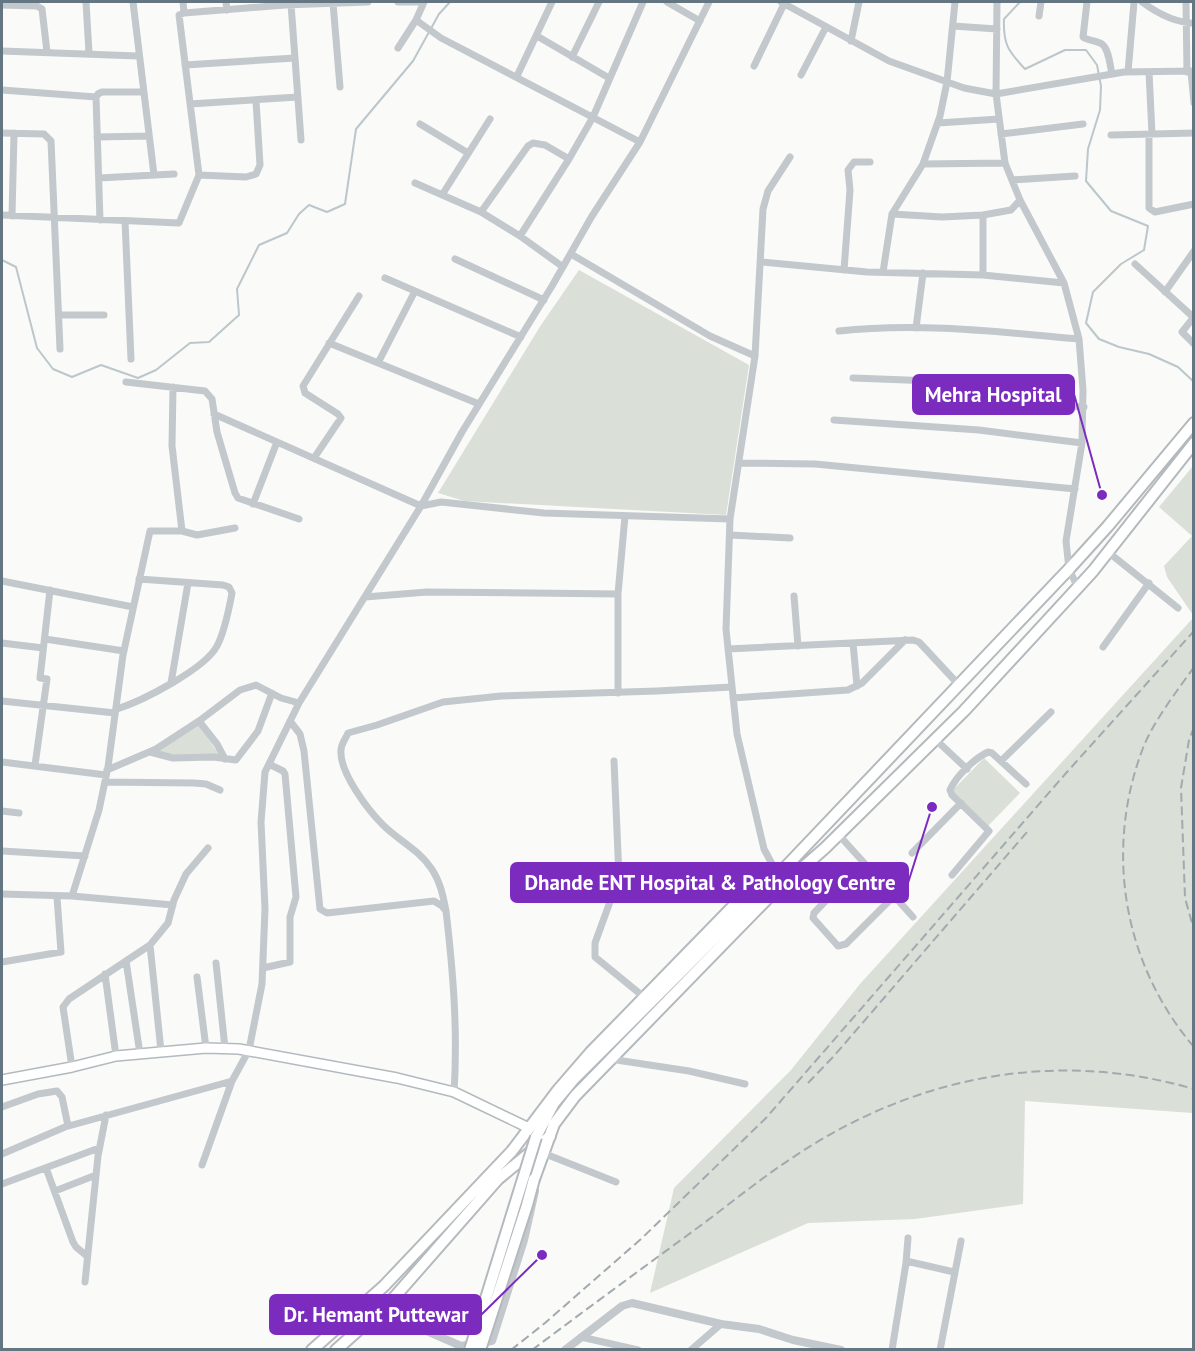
<svg xmlns="http://www.w3.org/2000/svg" width="1195" height="1351" font-family="'PT Sans',sans-serif">
  <style>
    .green { fill: #dadfd7 }
    .lines { fill: none; stroke-linecap: round; stroke-linejoin: round }
    .stream { stroke: #bbc7cb; stroke-width: 2 }
    .secondary-casing { stroke: #b3babf; stroke-width: 12 }
    .primary-casing { stroke: #b5babe; stroke-width: 14 }
    .trunk-casing { stroke: #b4b9bd; stroke-width: 14 }
    .minor { stroke: #c3c8cc; stroke-width: 7 }
    .tertiary { stroke: #c3c8cc; stroke-width: 8 }
    .secondary { stroke: #fff; stroke-width: 9 }
    .primary { stroke: #fff; stroke-width: 10 }
    .trunk { stroke: #fff; stroke-width: 10 }
    .rail { stroke: #a2aab0; stroke-width: 2; stroke-dasharray: 9 4.5; stroke-linecap: butt }
    .trunk-bridge-casing { stroke: #b4b9bd; stroke-width: 14; stroke-linecap: butt }
    .trunk-bridge { stroke: #fff; stroke-width: 10 }
    .leader { fill: none; stroke: #7b2cbf; stroke-width: 2 }
    .callout-dot { fill: #7b2cbf; stroke: #fff; stroke-width: 2 }
    .callout { fill: #7b2cbf; stroke: #7b2cbf; stroke-width: 2 }
    .callout-label { font-size: 21px; text-anchor: middle; font-weight: bold; fill: #fff }
  </style>
  <rect width="100%" height="100%" fill="#fafaf8"/>
  <path class="green" d="M 579,270 L 749,365 L 726,515 L 464,501 L 438,493 L 541,325 Z
    M 1193,466 L 1193,615 L 1167,577 L 1164,566 L 1192,536 L 1159,507 Z
    M 1193,618 L 1193,1113 L 1025,1101 L 1023,1204 L 915,1219 L 808,1223 L 650,1293 L 674,1188 L 791,1070 L 860,984 Z
    M 199,724 L 220,756 L 171,756 L 156,751 Z
    M 984,758 L 1020,793 L 988,826 L 952,791 Z"/>
  <g class="lines">
    <path class="stream" d="M 1020,2 L 1004,19 C 1003,44 1008,51 1025,69 L 1065,50 L 1086,50 L 1097,65 L 1101,86 L 1100,110 L 1088,149 L 1086,181 L 1111,211 L 1148,226 L 1144,250 L 1121,264 L 1093,292 L 1086,323 L 1099,339 L 1119,347 L 1149,354 L 1178,367 L 1194,382
      M 2,260 L 16,267 L 37,348 L 53,369 L 72,377 L 101,365 L 138,378 L 156,370 L 190,343 L 209,342 L 239,315 L 237,289 L 259,245 L 287,233 L 299,214 L 309,205 L 327,212 L 345,204 L 356,129 L 413,61 L 439,14 L 450,2"/>
    <g class="secondary-casing">
      <path id="secondary" d="M 2,1080 L 72,1067 L 116,1056 L 206,1048 L 239,1049 L 397,1078 L 454,1092 L 529,1128"/>
    </g>
    <g class="primary-casing">
      <path id="primary" d="M 312,1350 L 384,1286 L 512,1151 L 558,1090 L 590,1053 L 752,887 L 763,880 L 774,879
        M 336,1350 L 391,1301 L 498,1179 L 550,1136"/>
    </g>
    <g class="trunk-casing">
      <path id="trunk" d="M 536,1137 L 554,1103 L 573,1080 L 778,875 L 1069,569 L 1108,526 L 1194,423
        M 534,1179 L 554,1124 L 575,1096 L 767,899 L 825,848 L 964,711 L 1093,571 L 1194,443"/>
    </g>
    <path class="minor" d="M 86,2 L 89,53
      M 133,2 L 154,175
      M 183,2 L 184,13
      M 226,2 L 227,10
      M 398,2 L 424,2
      M 667,2 L 700,21
      M 781,2 L 889,61 L 964,88 L 996,94 L 1005,163 L 1020,200 L 1011,210 L 983,215 L 983,275 L 1064,283 L 1079,339 L 1083,390 L 1082,443 L 1066,541 L 1069,569 L 1078,588
      M 997,2 L 996,94 L 1124,72 L 1194,71
      M 1087,2 L 1083,37 C 1088,41 1096,40 1102,44 C 1109,49 1110,66 1112,74
      M 1142,2 C 1157,13 1174,23 1194,23
      M 1186,2 L 1187,72
      M 333,3 L 340,87
      M 291,4 L 301,140
      M 2,5 L 37,6 L 42,9 L 47,52
      M 1039,16 L 1041,2
      M 416,20 L 441,38 L 640,142
      M 953,26 L 997,29
      M 537,36 L 609,78
      M 851,41 L 859,2
      M 398,48 L 416,20 L 424,2
      M 2,51 L 138,56
      M 572,57 L 599,2
      M 185,65 L 295,58
      M 754,66 L 785,2
      M 1128,72 L 1134,2
      M 1149,72 L 1152,134
      M 1191,72 L 1194,103
      M 801,75 L 826,27
      M 517,76 L 552,2
      M 2,90 L 96,97
      M 190,104 L 298,97
      M 938,123 L 999,119
      M 420,124 L 468,153
      M 2,133 L 44,134 L 51,141 L 60,349
      M 1001,134 L 1083,124
      M 1149,134 L 1149,208 L 1155,212 L 1194,204
      M 1111,135 L 1194,133
      M 97,137 L 149,136
      M 923,164 L 1005,163
      M 199,175 L 246,177 L 256,174 L 260,165 L 256,101
      M 99,178 L 174,174
      M 1012,180 L 1075,176
      M 415,183 L 481,212 L 520,236 L 563,267
      M 442,195 L 490,119
      M 1020,200 L 1064,283
      M 481,212 L 528,146 L 533,143 L 545,145 L 569,159
      M 892,214 L 942,217 L 983,215
      M 2,215 L 179,223 L 199,175 L 179,15 L 184,13 L 285,5 L 368,2
      M 12,216 L 14,133
      M 100,220 L 96,97 L 98,94 L 102,92 L 144,92
      M 125,221 L 131,359
      M 520,236 L 569,159 L 593,117 L 643,2
      M 571,254 L 710,336 L 755,356 L 730,519 L 726,629 L 737,734 L 764,849 L 778,875
      M 455,259 L 544,300
      M 761,262 L 867,272 L 983,275
      M 1135,264 L 1193,317
      M 844,270 L 850,190 L 848,170 L 854,162 L 870,162
      M 883,272 L 892,214 L 923,164 L 940,116 L 947,82 L 955,2
      M 385,278 L 521,337
      M 1165,292 L 1194,251
      M 59,315 L 104,315
      M 1194,317 L 1182,332 L 1194,344
      M 916,328 L 923,273
      M 839,331 C 918,322 1000,332 1079,339
      M 329,343 L 479,404
      M 755,356 L 763,209 L 768,191 L 790,157
      M 378,363 L 415,291
      M 853,378 L 1012,384 C 1022,387 1026,396 1035,401 C 1049,408 1068,406 1084,407
      M 126,382 L 205,391 L 212,399 L 217,432 L 235,493 L 238,498 L 299,519
      M 173,387 L 172,446 L 182,531
      M 214,414 L 421,506 L 441,502 L 544,513 L 730,519
      M 834,420 L 979,430 L 1082,443
      M 314,458 L 341,418 L 338,414 L 305,393 L 303,386 L 359,296
      M 739,463 L 815,464 L 1075,489
      M 253,504 L 277,442
      M 730,535 L 790,538
      M 1108,552 L 1178,608
      M 2,581 L 133,607
      M 794,596 L 798,646
      M 365,597 L 427,592 L 618,594
      M 45,639 L 124,651
      M 2,643 L 43,648
      M 853,643 L 857,686
      M 1103,647 L 1149,583
      M 728,649 L 913,640 L 919,642 L 959,685
      M 171,683 L 188,583
      M 618,693 L 618,594 L 625,516
      M 733,698 L 848,690 L 862,683 L 905,640
      M 2,701 L 115,713
      M 117,709 C 142,701 205,669 217,646 C 225,631 229,609 232,593 L 229,587 L 223,585 L 139,579
      M 199,721 L 217,744 L 225,759
      M 290,721 L 300,734 L 304,751 L 320,909 L 327,913 L 434,901 L 442,906 L 446,911 C 453,971 458,1031 454,1092
      M 935,739 L 967,769
      M 150,752 L 173,758 L 213,757 L 236,760 L 258,731 L 272,693
      M 614,761 L 619,877 L 595,943 L 595,957 L 644,997
      M 1001,761 L 1051,712
      M 2,762 L 106,775
      M 35,765 L 47,679 L 40,678 L 50,590
      M 107,770 L 156,749 L 199,721 L 240,690 L 256,685 L 281,698 L 299,703
      M 105,782 L 194,783 L 206,784 L 220,790
      M 2,811 L 19,813
      M 838,834 L 913,917
      M 2,851 L 85,856
      M 912,853 L 961,803
      M 862,863 L 814,913 L 813,918 L 838,946 L 846,944 L 894,896
      M 952,875 L 989,831 L 952,795 L 950,790 C 956,776 975,758 988,752 L 992,753 L 1026,784
      M 2,894 L 72,896 L 99,810 L 108,767 L 123,655 L 150,531 L 182,531 L 197,535 L 235,528
      M 72,896 L 173,905
      M 446,911 C 443,895 440,881 431,868 C 419,850 398,840 383,825 C 368,810 339,772 341,750 C 341,744 346,738 348,733 L 377,725 L 443,702 L 501,696 L 657,691 L 732,687
      M 150,945 L 161,1051
      M 126,961 L 140,1054
      M 2,962 L 61,952 L 57,897
      M 216,963 L 225,1048
      M 263,968 L 290,962 L 290,917 L 296,897 L 285,774 L 283,771 L 269,764
      M 105,974 L 116,1056
      M 197,977 L 206,1048
      M 610,1059 L 689,1071 L 745,1084
      M 72,1067 L 63,1007 L 69,999 L 150,945 L 168,923 L 174,900 L 186,874 L 208,848
      M 2,1107 L 38,1094 L 57,1091 L 62,1097 L 68,1126
      M 543,1153 L 616,1182
      M 2,1154 L 65,1127 L 232,1081
      M 202,1165 L 232,1081 L 249,1050 L 262,984 L 265,909 L 261,822 L 265,772 L 299,703 L 421,506 L 462,432 L 552,286 L 592,216 L 640,142 L 709,2
      M 46,1168 L 73,1242 L 76,1247 L 87,1256
      M 2,1184 L 99,1148
      M 55,1191 L 96,1175
      M 906,1261 L 954,1272
      M 85,1282 L 98,1156 L 106,1115
      M 581,1337 L 638,1350
      M 691,1350 L 721,1324
      M 892,1350 L 906,1263 L 908,1238
      M 940,1350 L 961,1241"/>
    <path class="tertiary" d="M 365,1304 L 461,1346 L 492,1341 L 524,1240 L 535,1191
      M 565,1350 L 622,1306 L 632,1303 L 721,1324 L 759,1329 L 793,1340 L 841,1350"/>
    <use href="#secondary" class="secondary"/>
    <use href="#primary" class="primary"/>
    <use href="#trunk" class="trunk"/>
    <path class="rail" d="M 1194,667 C 1177,691 1153,722 1143,748 C 1104,850 1123,964 1194,1047
      M 1194,727 L 1189,740 L 1181,788 L 1185,898 L 1194,930
      M 808,1083 L 834,1056 L 1027,832
      M 511,1350 L 545,1323 L 641,1239 L 766,1118 L 1067,772 L 1194,631
      M 532,1350 C 588,1308 644,1267 700,1226 C 731,1203 760,1179 792,1158 C 912,1077 1053,1048 1194,1089"/>
    <g class="trunk-bridge-casing">
      <path id="trunk-bridge" d="M 470,1350 L 536,1137
        M 480,1350 L 527,1205 L 534,1179"/>
    </g>
    <use href="#trunk-bridge" class="trunk-bridge"/>
  </g>
  <path class="leader" d="M1102 495L1074 394M932 807L908 883M542 1255L481 1315"/>
  <g class="callout-dot">
    <circle cx="1102" cy="495" r="6"/>
    <circle cx="932" cy="807" r="6"/>
    <circle cx="542" cy="1255" r="6"/>
  </g>
  <g class="callout">
    <rect x="913" y="375" width="161" height="39" rx="6"/>
    <rect x="511" y="863" width="397" height="39" rx="6"/>
    <rect x="270" y="1295" width="211" height="39" rx="6"/>
  </g>
  <g class="callout-label">
    <text x="993" y="402">Mehra Hospital</text>
    <text x="710" y="890">Dhande ENT Hospital &amp; Pathology Centre</text>
    <text x="376" y="1322">Dr. Hemant Puttewar</text>
  </g>
  <rect width="1195" height="1351" fill="none" stroke="#657683" stroke-width="6"/>
</svg>
